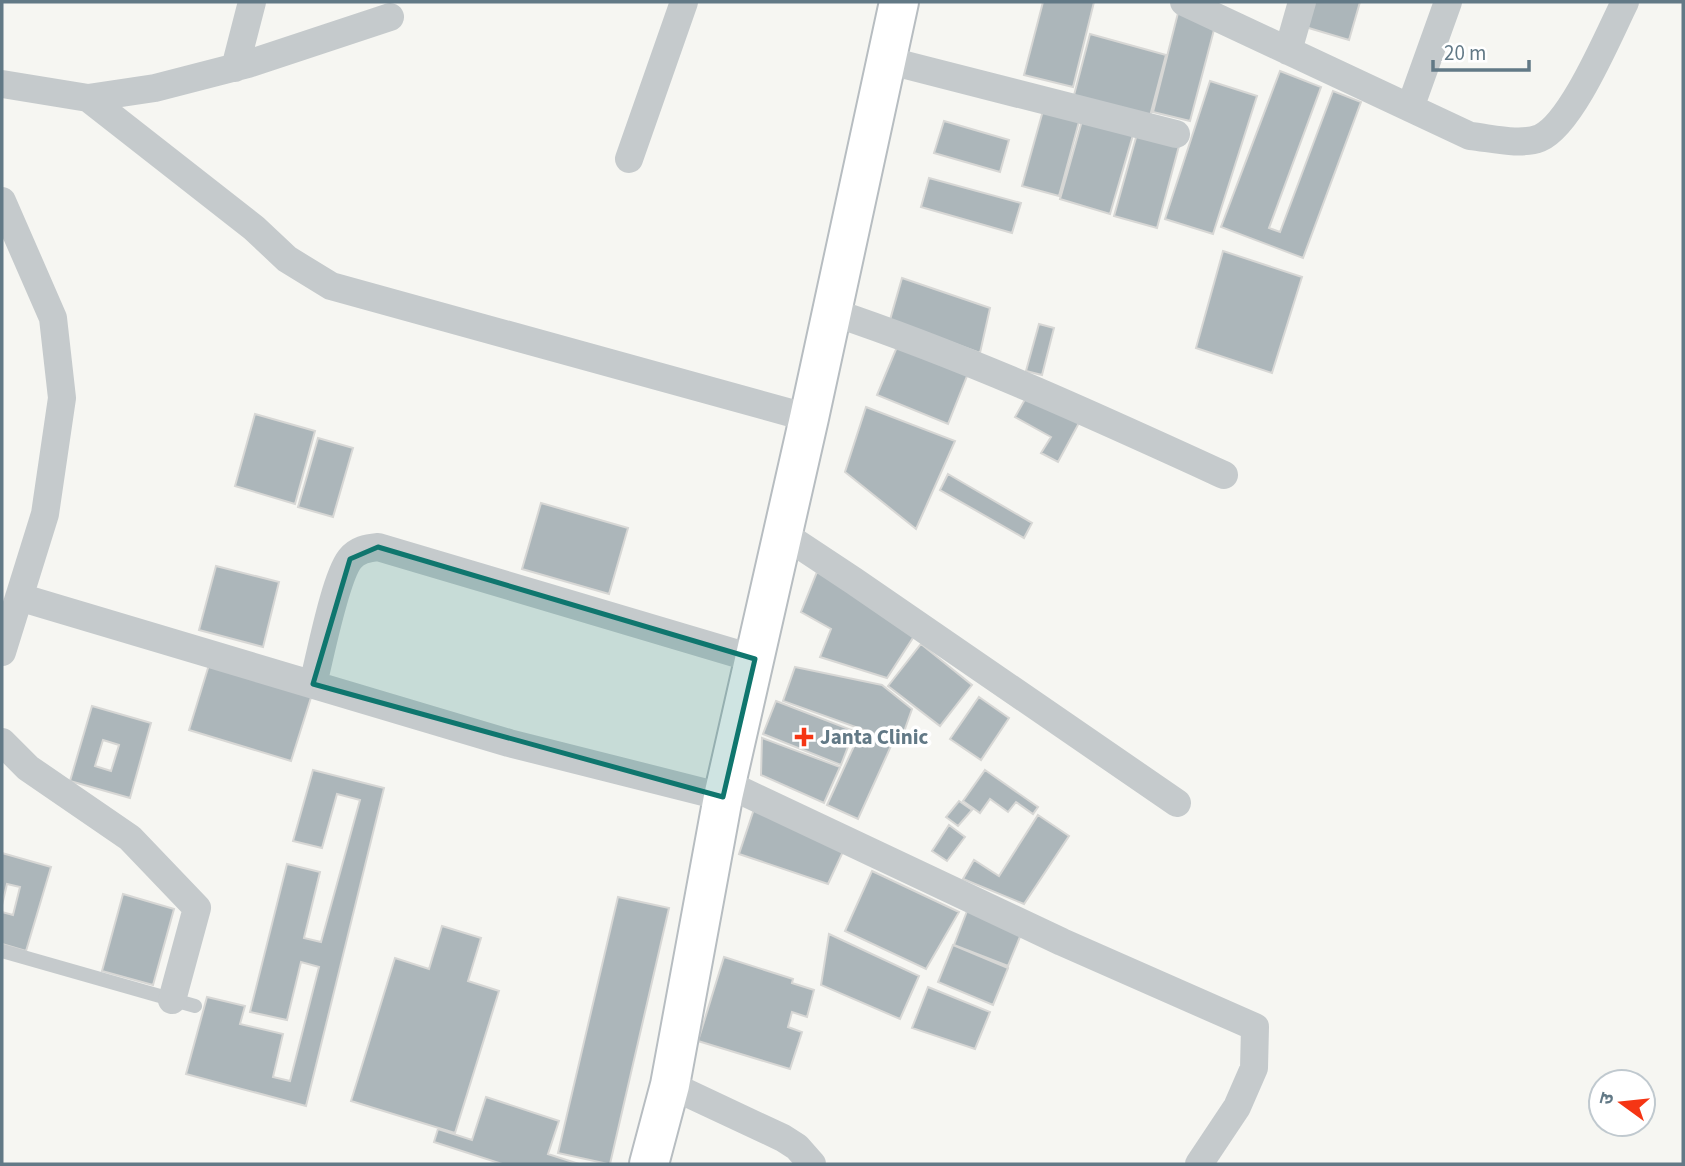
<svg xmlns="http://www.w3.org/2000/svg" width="1685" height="1166" font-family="'Source Sans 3','Noto Sans Devanagari',sans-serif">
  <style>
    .building { fill: #acb6ba; stroke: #d7d7d5; stroke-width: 2; fill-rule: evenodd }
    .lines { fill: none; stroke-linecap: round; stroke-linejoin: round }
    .secondary-casing { stroke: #b7bdc1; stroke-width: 42 }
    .lane { stroke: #c5cacc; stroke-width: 14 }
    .street { stroke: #c5cacc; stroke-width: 28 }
    .secondary { stroke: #fff; stroke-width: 38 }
    .marked { fill: #0f766e; fill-opacity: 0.2; stroke: #0f766e; stroke-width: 5; stroke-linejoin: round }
    .poi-dot { fill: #f53514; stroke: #fff; stroke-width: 2.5 }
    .labels { text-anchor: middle; stroke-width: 7; stroke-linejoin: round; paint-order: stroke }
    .poi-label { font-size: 21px; font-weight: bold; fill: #627986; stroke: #fff; text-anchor: start }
  </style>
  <rect width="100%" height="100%" fill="#f6f6f2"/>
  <path class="building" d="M 1043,2 L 1094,2 L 1073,87 L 1024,75 Z
    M 1310,2 L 1360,2 L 1349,40 L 1302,26 Z
    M 1180,5 L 1215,26 L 1190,121 L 1153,112 Z
    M 1090,34 L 1166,55 L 1149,120 L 1073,99 Z
    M 1280,71 L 1321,87 L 1269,228 L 1280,232 L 1333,91 L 1361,102 L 1303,258 L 1221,227 Z
    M 1210,81 L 1257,96 L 1213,234 L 1165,219 Z
    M 1044,107 L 1080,118 L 1059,196 L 1022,186 Z
    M 944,121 L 1009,140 L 1000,172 L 934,153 Z
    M 1082,121 L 1133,135 L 1110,214 L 1060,199 Z
    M 1137,134 L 1179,146 L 1157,228 L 1114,216 Z
    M 929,178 L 1021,203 L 1012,233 L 921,207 Z
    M 1223,251 L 1302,277 L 1272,373 L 1196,348 Z
    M 902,278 L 990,308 L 980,353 L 890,320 Z
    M 1039,324 L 1054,328 L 1042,375 L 1026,371 Z
    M 899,342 L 969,371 L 948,424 L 877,395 Z
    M 1028,394 L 1079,423 L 1058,462 L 1041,453 L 1051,437 L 1015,417 Z
    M 866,407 L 955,441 L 916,529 L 845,472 Z
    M 255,414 L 315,431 L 295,504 L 235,486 Z
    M 318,438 L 353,448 L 333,517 L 298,507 Z
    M 948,474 L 1032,523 L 1024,538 L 940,490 Z
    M 541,503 L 628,528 L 609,594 L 522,569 Z
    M 216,566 L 279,582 L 263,647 L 199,630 Z
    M 817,572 L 918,630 L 887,678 L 820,657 L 831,629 L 801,612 Z
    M 921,644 L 972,685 L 940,726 L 888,686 Z
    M 212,655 L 314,688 L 291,761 L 189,730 Z
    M 795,667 L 882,685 L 912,709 L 900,743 L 783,701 Z
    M 979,697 L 1009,718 L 981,760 L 950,739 Z
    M 776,701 L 854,731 L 841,765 L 763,734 Z
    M 92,706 L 151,723 L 130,798 L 70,781 ZM 103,740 L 119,745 L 111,771 L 95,766 Z
    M 860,733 L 891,746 L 858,819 L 827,805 Z
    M 762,738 L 840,767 L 824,803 L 761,775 Z
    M 313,770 L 384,788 L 306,1106 L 186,1074 L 207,997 L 245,1006 L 240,1024 L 283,1034 L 273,1077 L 290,1081 L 319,967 L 301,962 L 287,1020 L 250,1012 L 287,864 L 320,872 L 304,938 L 321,942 L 360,800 L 337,794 L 322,848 L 293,841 Z
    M 985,770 L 1038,807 L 1033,814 L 1016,802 L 1008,812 L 990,799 L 980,813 L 963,801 Z
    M 959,801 L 972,810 L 958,826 L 946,817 Z
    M 756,803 L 847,843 L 828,884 L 739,854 Z
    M 1038,815 L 1069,836 L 1024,904 L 963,879 L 974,860 L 999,876 Z
    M 949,825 L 965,837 L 947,861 L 932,851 Z
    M 2,853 L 51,867 L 26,951 L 2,944 L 2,912 L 13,915 L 20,887 L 7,884 L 2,905 Z
    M 872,871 L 959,912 L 926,969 L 845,931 Z
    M 123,894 L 174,909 L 153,985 L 102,971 Z
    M 618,897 L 669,908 L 610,1164 L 608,1164 L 558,1153 Z
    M 969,906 L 1024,927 L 1008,966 L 954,945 Z
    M 442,926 L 481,938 L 468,981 L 499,991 L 455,1133 L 351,1101 L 395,958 L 429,969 Z
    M 829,934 L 919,976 L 900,1019 L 821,985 Z
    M 953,945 L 1008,968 L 993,1005 L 938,982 Z
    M 724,957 L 793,979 L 792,983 L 814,990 L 807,1017 L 792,1012 L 788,1027 L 802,1032 L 790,1069 L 698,1041 Z
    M 928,987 L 990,1012 L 975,1049 L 912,1028 Z
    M 486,1097 L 559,1121 L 548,1154 L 579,1164 L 502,1164 L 434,1142 L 438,1129 L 472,1140 Z"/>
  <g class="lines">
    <g class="secondary-casing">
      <path id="secondary" d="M 649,1164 L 670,1085 L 723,797 L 809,418 L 899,2"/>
    </g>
    <path class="lane" d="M 2,951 L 195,1006"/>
    <path class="street" d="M 1184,2 L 1470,136 C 1491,138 1520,146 1540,138 C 1572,124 1609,34 1625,2
      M 1288,51 L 1302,2
      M 886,60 L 1176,134
      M 235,68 L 252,2
      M 2,84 L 88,98 L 155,88 L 248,64 L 390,17
      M 88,98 L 254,228 L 287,259 L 331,286 L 809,418
      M 1410,108 L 1448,2
      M 629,159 L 684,2
      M 2,201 L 53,318 L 62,398 L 45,514 L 2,652
      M 832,312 C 967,357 1095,416 1224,475
      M 783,534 L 854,581 L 1177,803
      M 19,597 L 509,743 L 723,797
      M 313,684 C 320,657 335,578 350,559 C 357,550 367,548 378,547 L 755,659
      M 2,742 L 28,768 L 130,838 L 197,908 L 172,1000
      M 727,784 L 1062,942 L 1255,1027 L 1254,1068 L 1237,1107 L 1199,1164
      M 670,1085 L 783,1138 L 797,1147 L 812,1164"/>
    <use href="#secondary" class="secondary"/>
  </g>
  <path class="marked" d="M 378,547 L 755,659 L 723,797 L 313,684 L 350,559 Z"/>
  <path class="poi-dot" d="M800.5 726.5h7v7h7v7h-7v7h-7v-7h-7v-7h7z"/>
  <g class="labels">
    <g class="poi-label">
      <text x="820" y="744">Janta Clinic</text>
    </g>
  </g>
  <rect width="1685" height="1166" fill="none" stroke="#627986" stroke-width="7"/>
  <g transform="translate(1622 1103) rotate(285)"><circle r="33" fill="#ffffff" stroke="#c0c9cf" stroke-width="2"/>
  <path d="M0-5L12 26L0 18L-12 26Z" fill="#f53514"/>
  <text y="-10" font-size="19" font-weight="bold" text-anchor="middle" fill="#627986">उ</text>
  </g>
  <path d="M1433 60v10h96v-10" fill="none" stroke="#627986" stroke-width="3.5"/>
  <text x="1444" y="60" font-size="21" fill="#627986" stroke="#ffffff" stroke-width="5" paint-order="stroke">20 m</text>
</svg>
